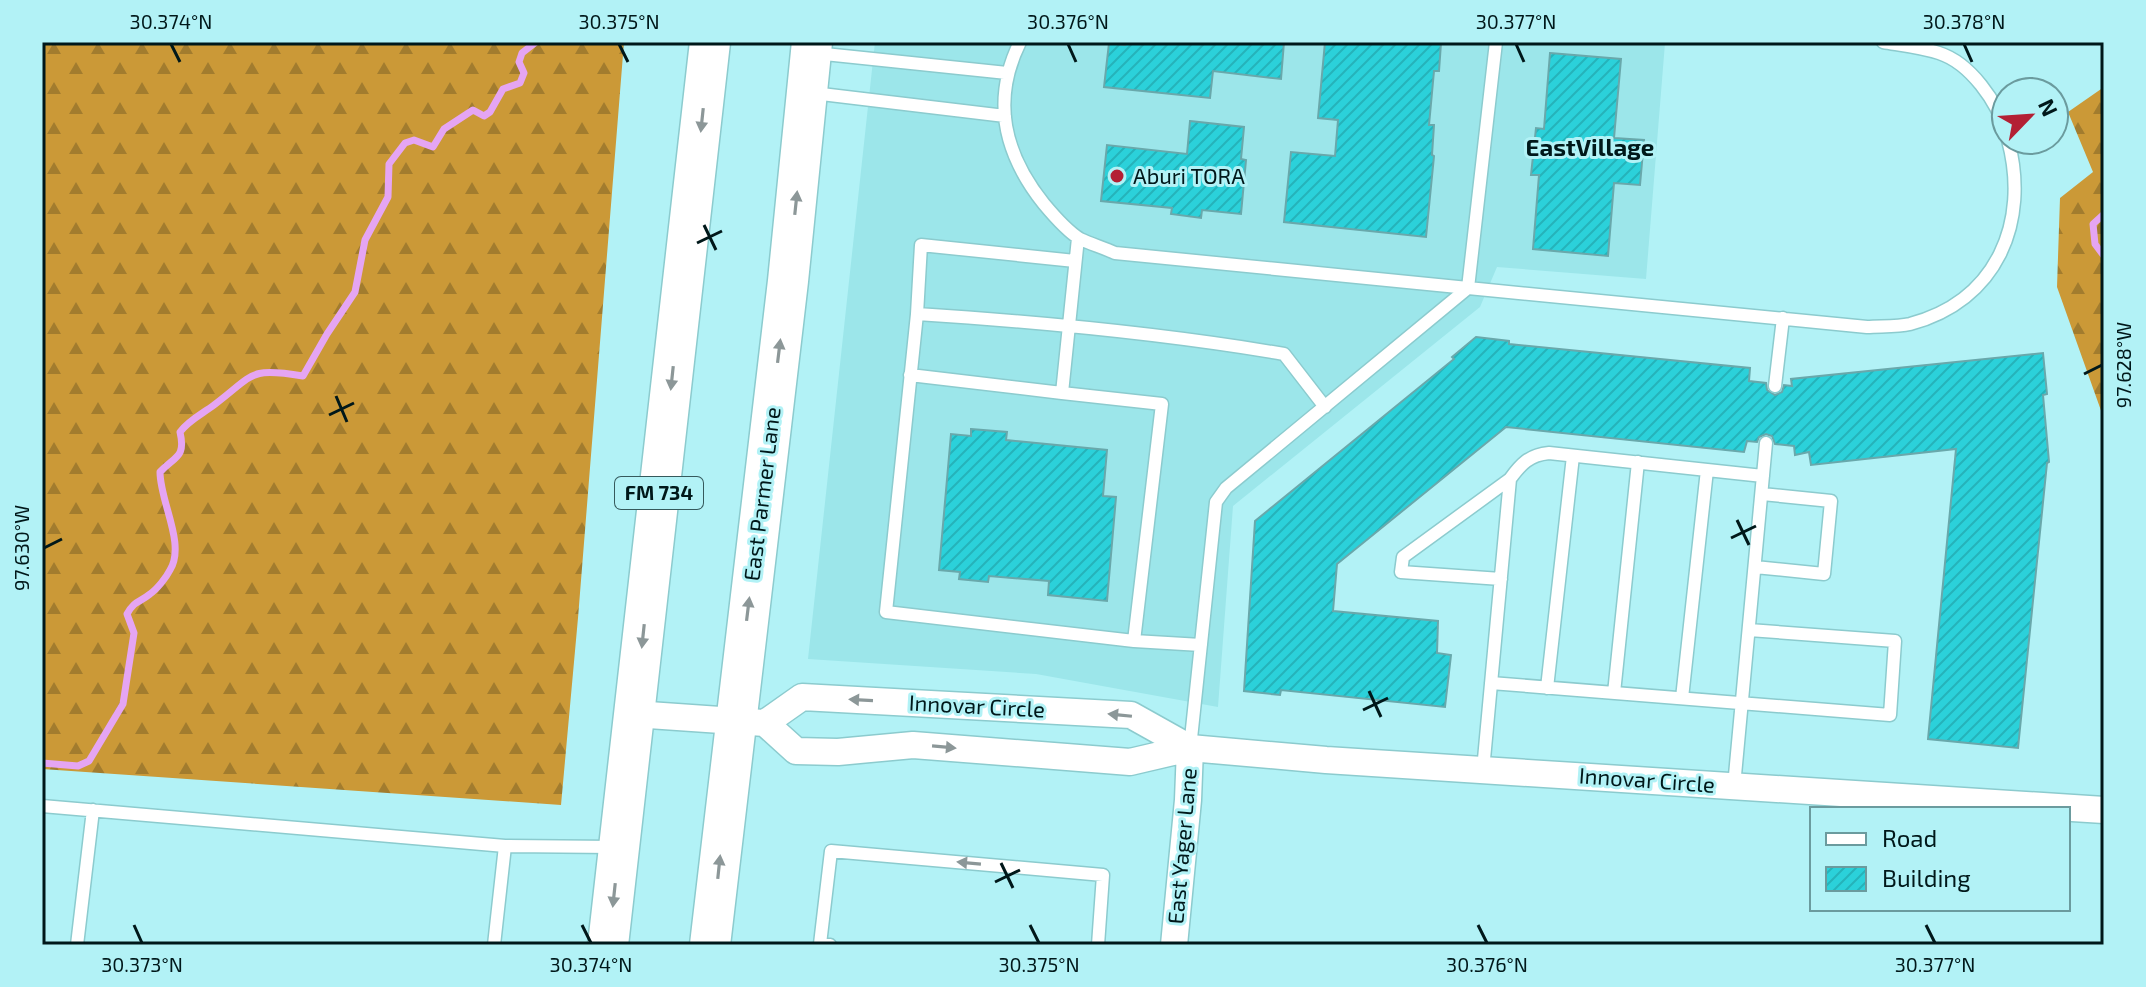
<svg xmlns="http://www.w3.org/2000/svg" width="2146" height="987" font-family="'Exo 2',sans-serif">
  <style>
    .built { fill: #9ce6ea }
    .forest { fill: url(#forest-firs) }
    .lines { fill: none; stroke-linecap: round; stroke-linejoin: round }
    .stream { stroke: #e5a5f3; stroke-width: 7 }
    .building { fill: url(#building-hatch); stroke: #69a8ab; stroke-width: 2 }
    .service-casing { stroke: #8ccbce; stroke-width: 15 }
    .minor-casing { stroke: #8ccbce; stroke-width: 29 }
    .primary-casing { stroke: #8ccbce; stroke-width: 43 }
    .service { stroke: #fff; stroke-width: 12 }
    .minor { stroke: #fff; stroke-width: 26 }
    .primary { stroke: #fff; stroke-width: 40 }
    .oneway { fill: #8c9798 }
    .ticks { fill: none; stroke: #00181a; stroke-width: 3 }
    .poi-dot { fill: #b32034; stroke: #b2f2f6; stroke-width: 3 }
    .labels { text-anchor: middle; stroke-width: 6; stroke-linejoin: round; paint-order: stroke }
    .shield { fill: #b2f2f6; stroke: #35595c; stroke-width: 2 }
    .shield-label { font-size: 20px; font-weight: bold; fill: #00181a }
    .poi-label { font-size: 22px; fill: #00181a; stroke: #b2f2f6; text-anchor: start }
    .street-label { font-size: 22px; fill: #00181a; stroke: #b2f2f6 }
    .neighbourhood-label { font-size: 24px; font-weight: bold; fill: #00181a; stroke: #b2f2f6 }
    .neatline { fill: none; stroke: #00181a; stroke-width: 3 }
    .ticks-label { font-size: 20px; text-anchor: middle; fill: #00181a }
  </style>
  <defs>
    <pattern id="forest-firs" width="22" height="20" patternUnits="userSpaceOnUse" patternTransform="scale(2)"><rect width="22" height="20" fill="#cb9937"/><path d="M5 1l3.5 6h-7zM16 11l3.5 6h-7z" fill="#a27c2e"/></pattern>
    <pattern id="building-hatch" width="6" height="6" patternUnits="userSpaceOnUse" patternTransform="scale(2)"><rect width="6" height="6" fill="#2bd1da"/><path d="M-1 1l2-2M0 6l6-6M5 7l2-2" fill="none" stroke="#25b3ba"/></pattern>
  </defs>
  <rect width="100%" height="100%" fill="#b2f2f6"/>
  <path class="built" d="M 875,42 L 1665,43 L 1646,279 L 1497,267 L 1480,307 L 1233,506 L 1218,707 L 1036,674 L 808,659 Z"/>
  <path class="forest" d="M 42,42 L 624,42 L 578,618 L 561,805 L 42,769 Z
    M 2104,87 L 2104,419 L 2057,287 L 2060,198 L 2093,172 L 2068,112 Z"/>
  <g class="lines">
    <path class="stream" d="M 2104,214 L 2093,224 L 2095,244 L 2104,256
      M 42,763 L 78,766 L 89,761 L 123,704 L 134,633 L 127,614 C 135,600 139,603 150,594 C 157,589 166,578 170,570 C 186,544 160,502 160,472 C 175,456 186,458 180,432 C 189,420 202,414 214,405 C 255,374 248,367 303,376 L 327,334 L 355,292 L 365,240 L 388,197 L 389,164 L 405,143 L 414,140 L 433,147 L 444,129 L 473,110 L 484,116 L 490,112 L 503,89 L 520,83 L 524,73 L 519,62 L 522,53 L 536,42"/>
  </g>
  <path class="building" d="M 1126,42 L 1284,42 L 1281,79 L 1213,71 L 1210,98 L 1104,87 L 1109,43 L 1125,45 Z
    M 1325,42 L 1441,43 L 1439,71 L 1434,71 L 1429,125 L 1434,125 L 1432,155 L 1434,156 L 1426,237 L 1284,222 L 1291,152 L 1335,156 L 1338,120 L 1318,118 Z
    M 1550,53 L 1621,59 L 1614,138 L 1644,140 L 1640,185 L 1614,183 L 1608,256 L 1533,249 L 1539,175 L 1531,175 L 1536,128 L 1544,129 Z
    M 1190,121 L 1244,127 L 1241,159 L 1246,160 L 1241,214 L 1202,210 L 1201,218 L 1171,214 L 1172,208 L 1101,201 L 1107,145 L 1187,154 Z
    M 1476,337 L 1509,341 L 1509,344 L 1750,368 L 1749,381 L 1766,383 L 1767,390 L 1775,395 L 1782,392 L 1784,385 L 1792,386 L 1791,379 L 2043,353 L 2047,394 L 2043,395 L 2049,462 L 2047,463 L 2018,748 L 1928,739 L 1956,449 L 1811,465 L 1809,452 L 1795,455 L 1794,446 L 1775,444 L 1772,436 L 1766,434 L 1759,437 L 1757,442 L 1747,441 L 1744,452 L 1506,427 L 1337,564 L 1333,611 L 1438,621 L 1437,653 L 1451,655 L 1445,707 L 1281,690 L 1280,695 L 1244,691 L 1255,521 L 1454,359 L 1452,357 Z
    M 971,429 L 1007,432 L 1006,440 L 1107,450 L 1103,496 L 1116,497 L 1107,601 L 1048,595 L 1049,581 L 989,576 L 988,582 L 959,579 L 960,572 L 939,570 L 951,434 L 971,436 Z"/>
  <g class="lines">
    <g class="service-casing">
      <path id="service" d="M 1020,42 C 991,101 1004,154 1044,204 C 1054,216 1067,231 1080,239 C 1091,244 1104,248 1115,253 L 1468,288 L 1496,42
        M 1883,42 C 1901,45 1921,47 1939,53 C 1970,63 1998,102 2006,133
        M 815,53 L 1007,73
        M 813,93 L 1005,116
        M 1078,238 L 1062,393 L 1162,404 L 1134,641 L 1201,645
        M 917,314 L 921,245 L 1075,261
        M 910,375 L 1062,393
        M 1775,386 L 1783,318
        M 1755,567 L 1824,574 L 1831,501 L 1762,494
        M 1501,579 L 1401,572 L 1403,557 L 1510,479
        M 1134,641 L 886,612 L 917,314 C 1041,322 1161,333 1284,354 L 1325,407
        M 1491,683 L 1890,715 L 1895,641 L 1749,630
        M 1547,688 L 1573,456
        M 1614,693 L 1638,462
        M 1682,698 L 1707,470
        M 1190,748 L 1216,502 L 1226,488 L 1468,288 L 1867,327 C 1881,326 1897,327 1910,324 C 1997,301 2030,222 2008,140
        M 1483,770 L 1510,479 C 1521,464 1529,455 1549,453 L 1763,476
        M 1734,786 L 1766,443
        M 42,806 L 505,846 L 494,945
        M 505,846 L 614,847
        M 77,945 L 93,810
        M 830,945 L 820,944 L 831,851 L 1103,875 L 1098,945"/>
    </g>
    <g class="minor-casing">
      <path id="minor" d="M 634,714 L 765,723 L 796,751 L 838,752 L 913,745 L 1130,762 L 1190,748 L 1326,760 L 2104,810
        M 765,723 L 802,697 L 1131,715 L 1190,748
        M 1174,945 L 1188,800 L 1190,748"/>
    </g>
    <g class="primary-casing">
      <path id="primary" d="M 608,945 L 710,42
        M 710,945 L 788,281 L 812,42"/>
    </g>
    <use href="#service" class="service"/>
    <use href="#minor" class="minor"/>
    <use href="#primary" class="primary"/>
  </g>
  <defs><path id="oneway-solid" d="M-6-.8H1V-3.2L6.5 0L1 3.2V.8H-6Z" transform="scale(2)"/></defs>
  <g class="oneway">
    <use href="#oneway-solid" transform="translate(702 120) rotate(96)"/>
    <use href="#oneway-solid" transform="translate(796 203) rotate(-84)"/>
    <use href="#oneway-solid" transform="translate(779 351) rotate(-83)"/>
    <use href="#oneway-solid" transform="translate(672 378) rotate(96)"/>
    <use href="#oneway-solid" transform="translate(748 609) rotate(-83)"/>
    <use href="#oneway-solid" transform="translate(643 636) rotate(96)"/>
    <use href="#oneway-solid" transform="translate(861 700) rotate(-177)"/>
    <use href="#oneway-solid" transform="translate(1120 715) rotate(-174)"/>
    <use href="#oneway-solid" transform="translate(944 747) rotate(5)"/>
    <use href="#oneway-solid" transform="translate(969 863) rotate(-175)"/>
    <use href="#oneway-solid" transform="translate(719 867) rotate(-84)"/>
    <use href="#oneway-solid" transform="translate(614 895) rotate(96)"/>
  </g>
  <path class="ticks" d="M 171,44 L 180,62M 619,44 L 628,62M 1068,44 L 1076,62M 1516,44 L 1524,62M 1964,44 L 1972,62M 704,225 L 716,250M 697,243 L 722,231M 2084,374 L 2102,365M 336,396 L 347,422M 329,415 L 354,403M 1737,520 L 1749,545M 1731,538 L 1756,526M 44,548 L 62,539M 1369,691 L 1381,717M 1363,710 L 1388,698M 1001,863 L 1013,888M 995,882 L 1020,870M 134,925 L 142,943M 582,925 L 591,943M 1030,925 L 1039,943M 1478,925 L 1487,943M 1926,925 L 1935,943"/>
  <circle class="poi-dot" cx="1117" cy="176" r="8"/>
  <g class="labels">
    <rect class="shield" x="615" y="477" width="88" height="32" rx="6"/>
    <g class="shield-label">
      <text x="659" y="500">FM 734</text>
    </g>
    <g class="poi-label">
      <text x="1133" y="184">Aburi TORA</text>
    </g>
    <g class="street-label">
      <text transform="translate(762 494) rotate(-83)" y="8">East Parmer Lane</text>
      <text transform="translate(977 706) rotate(3)" y="8">Innovar Circle</text>
      <text transform="translate(1647 780) rotate(4)" y="8">Innovar Circle</text>
      <text transform="translate(1182 846) rotate(-85)" y="8">East Yager Lane</text>
    </g>
    <g class="neighbourhood-label">
      <text x="1590" y="156">EastVillage</text>
    </g>
  </g>
  <rect width="2146" height="987" fill="none" stroke="#b2f2f6" stroke-width="88"/>
  <rect x="1810" y="807" width="260" height="104" fill="#b2f2f6" stroke="#6b9b9e" stroke-width="2"/>
  <rect x="1826" y="833" width="40" height="12" fill="#ffffff" stroke="#6b9b9e" stroke-width="2"/>
  <text x="1882" y="847" font-size="24" fill="#00181a">Road</text>
  <rect x="1826" y="867" width="40" height="24" fill="url(#building-hatch)" stroke="#6b9b9e" stroke-width="2"/>
  <text x="1882" y="887" font-size="24" fill="#00181a">Building</text>
  <g transform="translate(2030 116) rotate(65)"><circle r="38" fill="#b2f2f6" stroke="#6b9b9e" stroke-width="2"/>
  <path d="M0-6L14 30L0 20L-14 30Z" fill="#b32034"/>
  <text y="-12" font-size="22" font-weight="bold" text-anchor="middle" fill="#00181a">N</text>
  </g>
  <rect x="44" y="44" width="2058" height="899" class="neatline"/>
  <g class="ticks-label">
    <text x="171" y="29">30.374°N</text>
    <text x="619" y="29">30.375°N</text>
    <text x="1068" y="29">30.376°N</text>
    <text x="1516" y="29">30.377°N</text>
    <text x="1964" y="29">30.378°N</text>
    <text transform="translate(2124 365) rotate(-90)" y="7">97.628°W</text>
    <text transform="translate(22 548) rotate(-90)" y="7">97.630°W</text>
    <text x="142" y="972">30.373°N</text>
    <text x="591" y="972">30.374°N</text>
    <text x="1039" y="972">30.375°N</text>
    <text x="1487" y="972">30.376°N</text>
    <text x="1935" y="972">30.377°N</text>
  </g>
</svg>
